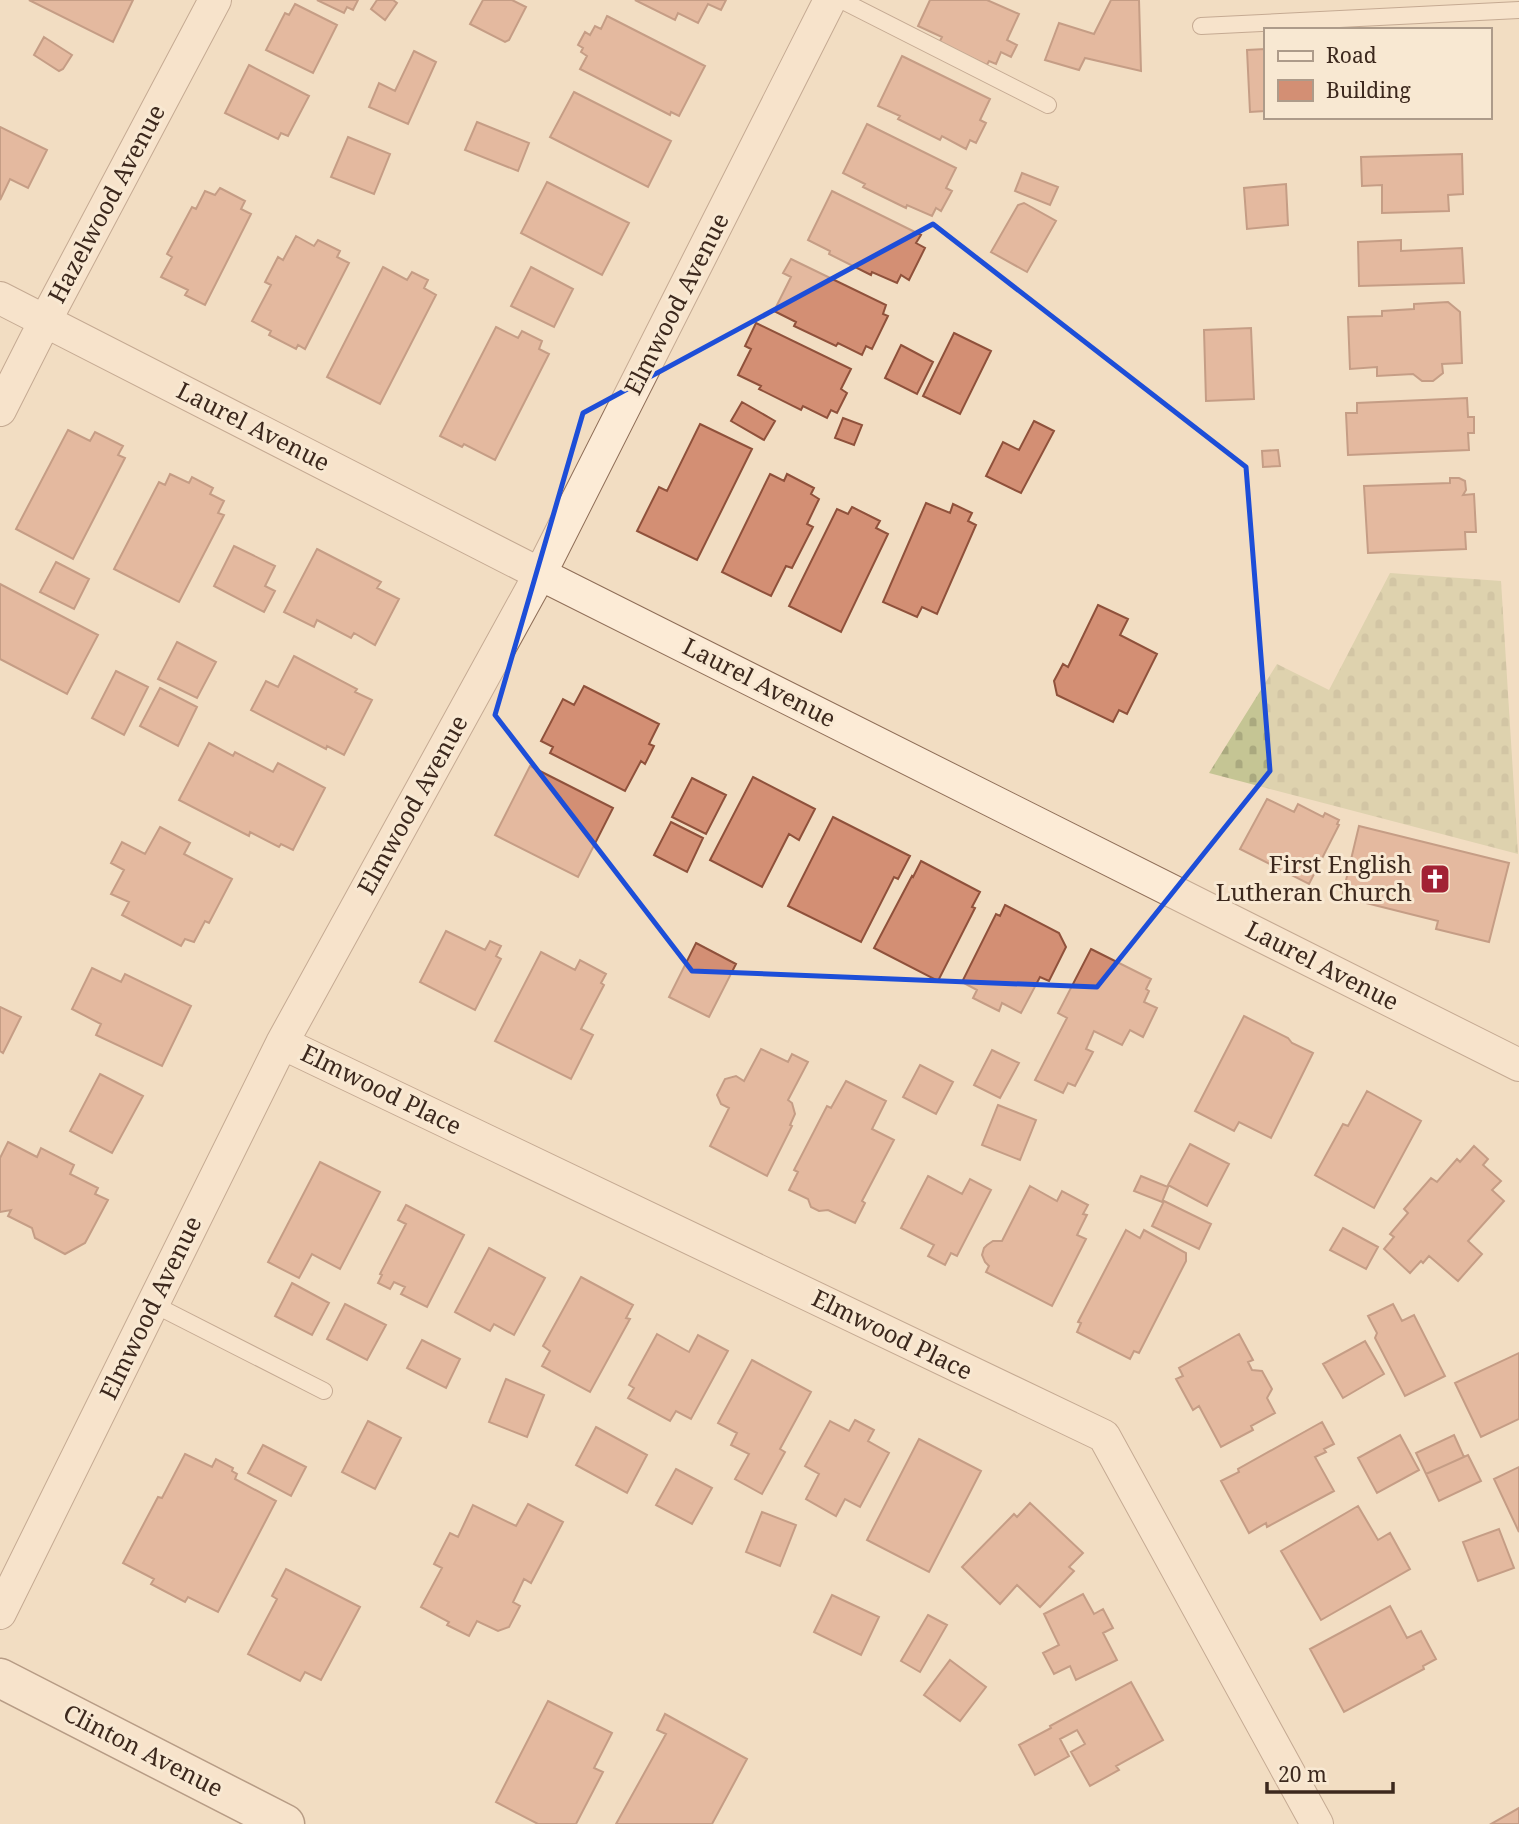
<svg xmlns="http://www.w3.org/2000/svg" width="1519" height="1824" font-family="'Noto Serif',serif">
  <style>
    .cemetery { fill: url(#cemetery-stones) }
    .building { fill: #d38f74; stroke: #8f513b; stroke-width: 2 }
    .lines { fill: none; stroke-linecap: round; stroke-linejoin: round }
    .lane-casing { stroke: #8e6d57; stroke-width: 18 }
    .street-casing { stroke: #8e6d57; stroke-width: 34 }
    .secondary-casing { stroke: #6f4e3a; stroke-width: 41 }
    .lane { stroke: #fcebd6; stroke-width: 16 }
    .street { stroke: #fcebd6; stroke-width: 32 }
    .secondary { stroke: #fcebd6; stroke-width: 38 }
    .marked { fill: none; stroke: #1d4ed8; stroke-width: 5; stroke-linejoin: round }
    .labels { text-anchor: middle; stroke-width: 6; stroke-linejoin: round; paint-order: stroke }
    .street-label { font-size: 24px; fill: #3c281d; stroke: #f8e8d2 }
    .poi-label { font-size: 24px; fill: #3c281d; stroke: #f8e8d2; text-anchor: end }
  </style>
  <defs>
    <pattern id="cemetery-stones" width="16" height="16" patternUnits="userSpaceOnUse" patternTransform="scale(1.75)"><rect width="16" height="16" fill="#c5c594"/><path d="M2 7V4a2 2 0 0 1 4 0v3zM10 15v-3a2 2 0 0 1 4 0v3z" fill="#aaa97f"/></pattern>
  </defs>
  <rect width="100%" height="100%" fill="#f2ddc2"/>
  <path class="cemetery" d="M 1390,573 L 1501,581 L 1518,854 L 1209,773 L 1277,664 L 1329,690 Z"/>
  <path class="building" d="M 29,0 L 133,0 L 113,42 Z
    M 317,0 L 358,0 L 353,10 L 347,7 L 344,13 Z
    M 377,0 L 393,0 L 397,3 L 385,20 L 371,9 Z
    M 483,0 L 512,0 L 526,7 L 509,40 L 505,42 L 470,24 Z
    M 635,0 L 726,0 L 721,10 L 708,4 L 698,23 L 678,13 L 675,20 Z
    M 930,0 L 987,0 L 1019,14 L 1007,40 L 1017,45 L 1011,57 L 1001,52 L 996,64 L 989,61 L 987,65 L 939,43 L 942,37 L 918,26 Z
    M 1111,0 L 1139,0 L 1141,71 L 1085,58 L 1079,70 L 1045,60 L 1059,23 L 1094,34 Z
    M 295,4 L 337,25 L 313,73 L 266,50 L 285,13 L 289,15 Z
    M 607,16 L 705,66 L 679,116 L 671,112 L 670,115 L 580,69 L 587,56 L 581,52 L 583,48 L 578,45 L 585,32 L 590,35 L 595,26 L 601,29 Z
    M 44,37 L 72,55 L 63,69 L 59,71 L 34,55 Z
    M 1265,49 L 1265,111 L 1250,112 L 1247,50 Z
    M 414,51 L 436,62 L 408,124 L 369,107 L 379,83 L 395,91 Z
    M 902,56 L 990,99 L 980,120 L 986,123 L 976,143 L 970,140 L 966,149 L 942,136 L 940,140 L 898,119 L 900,116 L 878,106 Z
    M 249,65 L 309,96 L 288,136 L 281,133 L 278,139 L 225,113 Z
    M 574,92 L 671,141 L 648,187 L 550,137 Z
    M 477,122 L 529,143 L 518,171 L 465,150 Z
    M 867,124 L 956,168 L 946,188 L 952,191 L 941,211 L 936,208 L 932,216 L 907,205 L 906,208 L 863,187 L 865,184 L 843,173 Z
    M 0,127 L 47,150 L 28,188 L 10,179 L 0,200 Z
    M 348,137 L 390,154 L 374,194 L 331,177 Z
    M 1462,154 L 1463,194 L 1448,195 L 1449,211 L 1382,213 L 1382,185 L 1362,186 L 1361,157 Z
    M 1022,173 L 1058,187 L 1050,205 L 1015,191 Z
    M 547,182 L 629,223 L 602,275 L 521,233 Z
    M 1286,184 L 1288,225 L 1247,229 L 1244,188 Z
    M 220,188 L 245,201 L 241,209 L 251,214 L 205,305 L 185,295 L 188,290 L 161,277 L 172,257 L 167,254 L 192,207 L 196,209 L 205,191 L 215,195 Z
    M 832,191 L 921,235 L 916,243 L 925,248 L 909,280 L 901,275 L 897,283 L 872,272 L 871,275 L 829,254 L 830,251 L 808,240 Z
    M 1024,203 L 1056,221 L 1027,272 L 991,252 L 1018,205 Z
    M 296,236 L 314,246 L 318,240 L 340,251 L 337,257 L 349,263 L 305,349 L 298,345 L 296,349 L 269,335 L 271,331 L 252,321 L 271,285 L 265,282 L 278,257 L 283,260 Z
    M 1401,240 L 1401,251 L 1462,248 L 1464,283 L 1359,286 L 1358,242 Z
    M 791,259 L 886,305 L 883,314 L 888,316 L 872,349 L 866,346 L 862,355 L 838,343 L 836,346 L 794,326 L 796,322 L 774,311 L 791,277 L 783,273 Z
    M 383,267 L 407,280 L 412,272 L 428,280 L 424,288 L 436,295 L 380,404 L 327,377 Z
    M 531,267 L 573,289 L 554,327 L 511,306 Z
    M 1448,302 L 1460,312 L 1462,363 L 1442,364 L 1443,373 L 1433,381 L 1422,381 L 1413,374 L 1377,376 L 1377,367 L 1350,369 L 1348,317 L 1382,316 L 1382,311 L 1414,309 L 1414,304 Z
    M 756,323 L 851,369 L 841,389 L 847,393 L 837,413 L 831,410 L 827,418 L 803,406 L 801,410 L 759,389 L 761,386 L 738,375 L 751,349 L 745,346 Z
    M 496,327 L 518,338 L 522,331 L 542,341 L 539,349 L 549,354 L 495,460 L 464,444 L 462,447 L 440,436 Z
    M 1251,328 L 1254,399 L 1206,401 L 1204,330 Z
    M 954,333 L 991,351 L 960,414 L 923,396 Z
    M 901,345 L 933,362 L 917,394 L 885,378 Z
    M 1467,398 L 1468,417 L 1474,417 L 1474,433 L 1468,433 L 1469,450 L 1348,455 L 1346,413 L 1357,413 L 1357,403 Z
    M 742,402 L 775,421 L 764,440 L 731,421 Z
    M 843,418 L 862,425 L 854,445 L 835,438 Z
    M 1034,421 L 1054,431 L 1021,493 L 986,476 L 1003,442 L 1019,450 Z
    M 700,424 L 752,449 L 697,560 L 637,531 L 659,487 L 667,491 Z
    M 68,430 L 90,441 L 95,432 L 123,446 L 118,455 L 125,458 L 73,559 L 16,529 Z
    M 1278,450 L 1280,466 L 1263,467 L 1262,451 Z
    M 170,474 L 189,483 L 192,477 L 213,488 L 210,494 L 224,501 L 218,513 L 224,515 L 179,602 L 114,569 L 159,482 L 165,485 Z
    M 770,474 L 784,481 L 787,474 L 814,488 L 811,494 L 819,499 L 807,524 L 813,527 L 792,568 L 786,566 L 771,596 L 722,572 Z
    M 1450,478 L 1459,478 L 1465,481 L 1466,490 L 1463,495 L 1474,494 L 1476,532 L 1465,532 L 1466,549 L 1368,553 L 1364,486 L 1450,483 Z
    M 926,503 L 950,513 L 953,504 L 972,513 L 968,521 L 976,525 L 937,614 L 922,607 L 917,617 L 883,602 Z
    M 852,507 L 880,521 L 876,528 L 888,534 L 841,632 L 789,606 L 837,509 L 848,514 Z
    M 234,546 L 275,566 L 265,586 L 275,591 L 264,612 L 214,586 Z
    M 317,549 L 381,582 L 377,588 L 399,599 L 375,645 L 354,633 L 351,638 L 317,620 L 314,627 L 284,612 Z
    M 56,562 L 89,579 L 74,609 L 40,592 Z
    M 0,584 L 98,635 L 67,694 L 0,659 Z
    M 1098,605 L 1128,619 L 1120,635 L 1157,654 L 1127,714 L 1119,710 L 1113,722 L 1057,695 L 1054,681 L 1063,664 L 1068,667 Z
    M 177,642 L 216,662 L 197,698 L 158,679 Z
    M 294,656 L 357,689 L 355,692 L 372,700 L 344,755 L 327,746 L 326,749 L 251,710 L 266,681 L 278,687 Z
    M 116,671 L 148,687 L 124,735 L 92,718 Z
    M 584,686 L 659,724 L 649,744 L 654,746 L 645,764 L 641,761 L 625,791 L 550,753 L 553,747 L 541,741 L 563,699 L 574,705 Z
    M 160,688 L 197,707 L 178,746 L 140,726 Z
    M 209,743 L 233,756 L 235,752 L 273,772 L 278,763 L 325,788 L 293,850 L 281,844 L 279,847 L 250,832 L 249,836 L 179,800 Z
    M 530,766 L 613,808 L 578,877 L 495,835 Z
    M 753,777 L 815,809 L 799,840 L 789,834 L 762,887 L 710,860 Z
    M 692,778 L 726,795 L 706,834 L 672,817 Z
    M 1267,799 L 1294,812 L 1298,804 L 1323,817 L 1325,813 L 1339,820 L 1337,824 L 1339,825 L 1309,884 L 1240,849 Z
    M 833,817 L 910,856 L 898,879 L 894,877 L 861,942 L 788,906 Z
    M 671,822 L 703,838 L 687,872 L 654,855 Z
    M 1359,826 L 1509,863 L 1489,942 L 1436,929 L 1438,921 L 1342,897 Z
    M 160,827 L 190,843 L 184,854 L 232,879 L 209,923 L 205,921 L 194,942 L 185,939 L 181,946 L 122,915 L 129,902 L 111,894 L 124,870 L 111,863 L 122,842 L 145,854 Z
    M 921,861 L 980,892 L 972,907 L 975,908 L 938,981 L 874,948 L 912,876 L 913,877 Z
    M 1005,905 L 1059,933 L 1066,947 L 1049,981 L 1040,977 L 1021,1013 L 1002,1003 L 999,1011 L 973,998 L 977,990 L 962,982 L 996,914 L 1000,916 Z
    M 446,931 L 485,950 L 490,941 L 501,946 L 496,956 L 501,959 L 475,1010 L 420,982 Z
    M 696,943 L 736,964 L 709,1017 L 669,997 Z
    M 1091,949 L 1151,979 L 1146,989 L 1149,991 L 1144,1002 L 1157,1008 L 1143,1037 L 1130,1030 L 1122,1045 L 1094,1031 L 1086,1049 L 1093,1052 L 1075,1086 L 1068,1083 L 1063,1093 L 1035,1080 L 1067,1018 L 1058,1013 Z
    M 541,952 L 575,970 L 580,960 L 606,974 L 601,983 L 604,985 L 581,1029 L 593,1035 L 571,1079 L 495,1041 Z
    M 92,968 L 121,982 L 125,974 L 191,1006 L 162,1066 L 96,1035 L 101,1024 L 72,1009 Z
    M 0,1007 L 21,1017 L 3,1053 L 0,1051 Z
    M 1244,1016 L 1288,1038 L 1292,1043 L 1313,1053 L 1271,1138 L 1239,1122 L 1234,1131 L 1195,1111 Z
    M 761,1049 L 788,1062 L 792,1054 L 808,1062 L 788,1100 L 792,1103 L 795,1114 L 790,1125 L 792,1126 L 767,1176 L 710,1146 L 729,1108 L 721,1104 L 717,1095 L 725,1079 L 736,1076 L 744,1081 Z
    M 992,1050 L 1019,1063 L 1000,1098 L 974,1085 Z
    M 920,1065 L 953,1082 L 936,1114 L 903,1097 Z
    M 100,1074 L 143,1096 L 112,1153 L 70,1131 Z
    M 846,1081 L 886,1101 L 872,1129 L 894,1140 L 862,1201 L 865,1203 L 855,1223 L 828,1210 L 819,1211 L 811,1207 L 808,1199 L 789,1190 L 798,1172 L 794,1170 L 827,1106 L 831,1108 Z
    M 1367,1091 L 1421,1121 L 1374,1208 L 1315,1175 L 1343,1124 L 1348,1126 Z
    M 998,1105 L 1036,1120 L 1020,1160 L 982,1145 Z
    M 8,1142 L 37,1157 L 41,1148 L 74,1165 L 70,1174 L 98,1188 L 95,1194 L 108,1200 L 85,1243 L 65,1254 L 35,1238 L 32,1228 L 8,1216 L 11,1210 L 0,1212 L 0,1158 Z
    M 1190,1144 L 1229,1164 L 1207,1206 L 1168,1185 Z
    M 1474,1146 L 1488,1159 L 1483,1165 L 1501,1181 L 1492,1190 L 1504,1201 L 1468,1241 L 1482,1254 L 1458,1281 L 1429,1256 L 1423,1263 L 1421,1261 L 1410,1273 L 1384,1249 L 1394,1237 L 1390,1234 L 1408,1213 L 1404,1209 L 1431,1178 L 1437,1182 L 1457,1159 L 1460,1162 Z
    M 320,1162 L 380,1192 L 340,1269 L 312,1254 L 299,1278 L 268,1262 Z
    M 928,1176 L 962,1194 L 970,1179 L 991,1190 L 957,1256 L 951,1253 L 945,1265 L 928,1256 L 934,1245 L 901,1228 Z
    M 1141,1176 L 1168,1187 L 1162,1202 L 1134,1191 Z
    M 1030,1186 L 1057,1201 L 1062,1191 L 1088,1205 L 1083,1214 L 1087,1215 L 1077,1235 L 1086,1239 L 1052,1306 L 986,1272 L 989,1266 L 985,1262 L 982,1255 L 984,1248 L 987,1245 L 993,1241 L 1002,1241 Z
    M 1164,1201 L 1211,1224 L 1199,1249 L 1152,1226 Z
    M 406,1205 L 464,1235 L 427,1307 L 401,1294 L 405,1287 L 394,1282 L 390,1289 L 378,1283 L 382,1275 L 380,1274 L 406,1224 L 398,1220 Z
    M 1343,1228 L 1378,1247 L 1366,1269 L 1330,1250 Z
    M 1126,1230 L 1140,1238 L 1144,1230 L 1186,1253 L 1186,1261 L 1139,1353 L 1134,1351 L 1130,1359 L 1077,1332 L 1081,1323 L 1078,1322 Z
    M 489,1248 L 545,1278 L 514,1335 L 494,1324 L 490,1331 L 455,1312 Z
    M 581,1277 L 633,1305 L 626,1318 L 630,1319 L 590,1392 L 542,1366 L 550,1351 L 543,1346 Z
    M 292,1283 L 329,1303 L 312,1335 L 275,1316 Z
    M 345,1304 L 386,1325 L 367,1360 L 327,1339 Z
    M 1393,1304 L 1402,1321 L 1414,1315 L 1445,1376 L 1405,1396 L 1375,1338 L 1377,1333 L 1368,1316 Z
    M 657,1334 L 689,1352 L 698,1335 L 728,1351 L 691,1419 L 676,1411 L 670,1421 L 628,1398 L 634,1388 L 629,1385 Z
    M 1239,1334 L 1253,1360 L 1248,1362 L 1252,1370 L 1262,1371 L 1272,1389 L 1267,1398 L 1275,1413 L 1251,1426 L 1253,1430 L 1221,1447 L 1199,1406 L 1193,1410 L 1176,1379 L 1183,1376 L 1179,1368 Z
    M 422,1340 L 460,1359 L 446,1388 L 407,1368 Z
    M 1365,1341 L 1384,1374 L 1343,1398 L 1323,1364 Z
    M 1519,1353 L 1519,1419 L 1481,1437 L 1455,1383 Z
    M 752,1360 L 811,1392 L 780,1449 L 785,1452 L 762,1494 L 735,1479 L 749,1454 L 731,1445 L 737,1433 L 718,1423 Z
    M 506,1379 L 544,1395 L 527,1437 L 489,1422 Z
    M 855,1420 L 874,1430 L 868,1441 L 889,1453 L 860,1507 L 845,1499 L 836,1516 L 806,1499 L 819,1474 L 805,1466 L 830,1421 L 849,1431 Z
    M 368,1421 L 401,1438 L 375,1489 L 342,1472 Z
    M 1322,1422 L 1334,1444 L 1324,1449 L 1326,1452 L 1315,1457 L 1334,1491 L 1267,1527 L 1266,1523 L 1249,1533 L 1221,1481 L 1239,1472 L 1238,1469 Z
    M 596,1427 L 647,1455 L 627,1493 L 576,1465 Z
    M 1400,1435 L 1419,1470 L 1377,1493 L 1358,1458 Z
    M 1454,1435 L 1464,1457 L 1426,1474 L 1416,1453 Z
    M 919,1439 L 981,1471 L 929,1572 L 867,1540 Z
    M 263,1445 L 306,1467 L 291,1496 L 248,1473 Z
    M 185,1454 L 212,1467 L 216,1459 L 233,1468 L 232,1471 L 237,1474 L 235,1479 L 276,1501 L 218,1612 L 188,1597 L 185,1602 L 151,1584 L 154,1579 L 123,1563 L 158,1497 L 162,1498 Z
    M 1468,1455 L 1481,1481 L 1439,1501 L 1426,1474 Z
    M 1519,1467 L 1519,1532 L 1494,1479 Z
    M 676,1469 L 712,1488 L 692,1524 L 656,1505 Z
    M 1030,1503 L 1083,1553 L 1069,1567 L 1074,1571 L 1040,1607 L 1017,1585 L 1000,1604 L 962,1567 L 1014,1514 L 1017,1517 Z
    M 528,1504 L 563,1522 L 531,1583 L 524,1579 L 513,1602 L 520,1606 L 509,1627 L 498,1631 L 477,1621 L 469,1636 L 447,1625 L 449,1622 L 421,1607 L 442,1568 L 434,1564 L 450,1533 L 458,1537 L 473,1505 L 516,1526 Z
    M 1358,1506 L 1378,1540 L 1390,1533 L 1410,1569 L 1321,1620 L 1281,1551 Z
    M 762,1512 L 796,1525 L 780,1566 L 746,1552 Z
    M 1499,1529 L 1514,1568 L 1478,1581 L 1463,1542 Z
    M 286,1569 L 360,1607 L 321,1680 L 305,1672 L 300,1681 L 248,1654 L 277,1599 L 272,1596 Z
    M 1083,1594 L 1094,1614 L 1103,1609 L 1113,1628 L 1103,1633 L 1117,1660 L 1076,1680 L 1070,1666 L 1054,1674 L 1043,1653 L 1059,1645 L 1044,1614 Z
    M 832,1595 L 879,1617 L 861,1655 L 814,1632 Z
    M 1390,1606 L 1407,1638 L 1421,1631 L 1436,1659 L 1423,1666 L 1424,1669 L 1344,1712 L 1310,1649 Z
    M 928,1615 L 947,1625 L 920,1672 L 901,1661 Z
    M 950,1660 L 986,1687 L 960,1721 L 924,1695 Z
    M 1131,1682 L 1163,1740 L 1116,1766 L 1119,1770 L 1090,1786 L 1071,1752 L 1085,1744 L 1077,1730 L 1060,1739 L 1069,1756 L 1035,1775 L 1019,1745 L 1051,1728 L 1050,1726 Z
    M 548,1701 L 612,1733 L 594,1768 L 603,1772 L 576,1824 L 538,1824 L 496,1802 Z
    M 665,1714 L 747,1759 L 712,1824 L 616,1824 L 666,1734 L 657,1730 Z
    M 1519,1808 L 1519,1824 L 1491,1824 Z"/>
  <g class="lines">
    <g class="lane-casing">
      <path id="lane" d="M 841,0 L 1048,105
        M 1201,26 L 1519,10
        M 153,1304 L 324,1391"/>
    </g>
    <g class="street-casing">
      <path id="street" d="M 0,298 L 540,574 L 1519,1065
        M 0,410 L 45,321 L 215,0
        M 282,1043 L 1104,1436 L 1317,1824
        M 0,1613 L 282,1043 L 540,574 L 830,0"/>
    </g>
    <g class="secondary-casing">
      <path id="secondary" d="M 0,1678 L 285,1824"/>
    </g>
    <use href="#lane" class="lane"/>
    <use href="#street" class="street"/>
    <use href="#secondary" class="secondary"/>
  </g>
  <path d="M0 0H1519V1824H0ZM 933,224 L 1246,467 L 1270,771 L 1097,987 L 692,971 L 495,715 L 583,413 Z" fill="#f2ddc2" fill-opacity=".55" fill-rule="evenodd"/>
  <path class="marked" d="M 933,224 L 1246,467 L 1270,771 L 1097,987 L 692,971 L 495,715 L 583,413 Z"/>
  <defs>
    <g id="church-square" transform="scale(1.575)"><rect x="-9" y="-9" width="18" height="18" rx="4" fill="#a22234" stroke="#f8e8d2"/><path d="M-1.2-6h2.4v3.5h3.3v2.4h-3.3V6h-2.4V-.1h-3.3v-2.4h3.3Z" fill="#fff"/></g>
  </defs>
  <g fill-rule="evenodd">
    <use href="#church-square" x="1435" y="879"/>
  </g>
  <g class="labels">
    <g class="street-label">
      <text transform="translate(107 204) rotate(-62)" y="8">Hazelwood Avenue</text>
      <text transform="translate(677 304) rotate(-63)" y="8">Elmwood Avenue</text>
      <text transform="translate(253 427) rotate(27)" y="8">Laurel Avenue</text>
      <text transform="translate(759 683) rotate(27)" y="8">Laurel Avenue</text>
      <text transform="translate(413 805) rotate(-61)" y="8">Elmwood Avenue</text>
      <text transform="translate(1322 966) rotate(27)" y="8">Laurel Avenue</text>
      <text transform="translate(381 1090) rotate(26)" y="8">Elmwood Place</text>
      <text transform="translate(151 1308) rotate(-64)" y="8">Elmwood Avenue</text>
      <text transform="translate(892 1335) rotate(26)" y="8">Elmwood Place</text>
      <text transform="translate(143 1751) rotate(27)" y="8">Clinton Avenue</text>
    </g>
    <g class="poi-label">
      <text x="1412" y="873">First English<tspan x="1412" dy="28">Lutheran Church</tspan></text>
    </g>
  </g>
  <rect x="1264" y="28" width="228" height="91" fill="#f8e8d2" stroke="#ad9b8a" stroke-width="2"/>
  <rect x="1278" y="51" width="35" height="10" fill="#fcebd6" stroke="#ad9b8a" stroke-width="2"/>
  <text x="1326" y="63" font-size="21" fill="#3c281d">Road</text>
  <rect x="1278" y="80" width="35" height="21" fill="#d38f74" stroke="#ad9b8a" stroke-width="2"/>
  <text x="1326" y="98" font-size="21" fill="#3c281d">Building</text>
  <path d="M1267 1782v10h126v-10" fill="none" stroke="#3c281d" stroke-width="3.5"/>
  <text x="1278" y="1782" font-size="21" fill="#3c281d" stroke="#f8e8d2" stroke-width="5" paint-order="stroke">20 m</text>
</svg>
